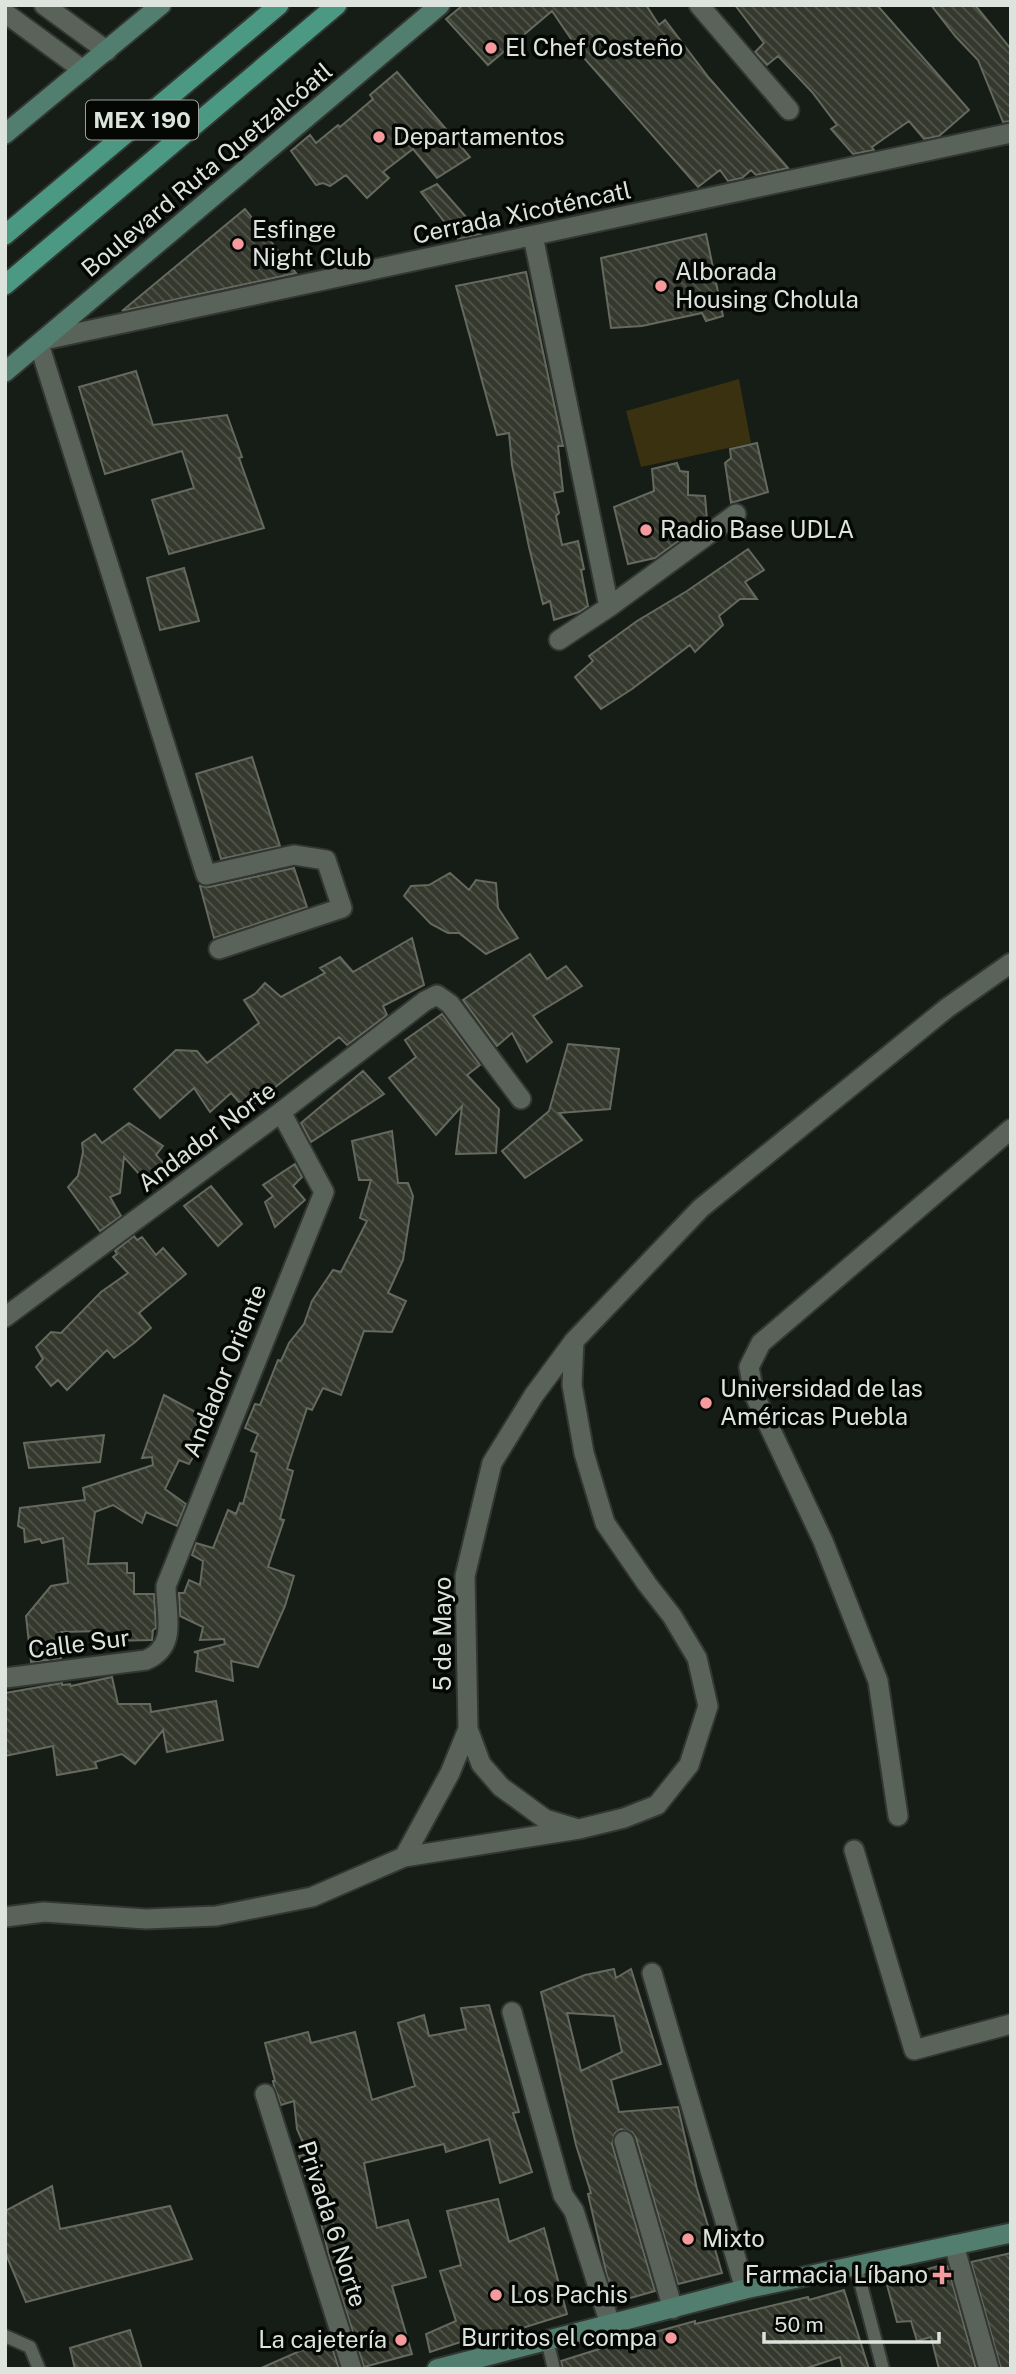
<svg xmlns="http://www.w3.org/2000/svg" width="1016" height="2374" font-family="'Public Sans',sans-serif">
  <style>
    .park { fill: #39310f }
    .building { fill: url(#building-back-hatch); stroke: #65695e; stroke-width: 2; fill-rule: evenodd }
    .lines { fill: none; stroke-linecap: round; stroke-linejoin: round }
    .service-casing { stroke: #333733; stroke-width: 16 }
    .minor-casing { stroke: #333733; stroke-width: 23 }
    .secondary-casing { stroke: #333733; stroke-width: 23 }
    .primary-casing { stroke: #333733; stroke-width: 23 }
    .service { stroke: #5a635a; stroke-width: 12 }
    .minor { stroke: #5a635a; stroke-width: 19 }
    .secondary { stroke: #527e6f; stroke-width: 19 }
    .primary { stroke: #4b9983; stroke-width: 19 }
    .poi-dot { fill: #f59b9e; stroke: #040704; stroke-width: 2.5 }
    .labels { text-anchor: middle; stroke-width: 7; stroke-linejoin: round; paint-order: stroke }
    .shield { fill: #040704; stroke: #9ca19c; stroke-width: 2 }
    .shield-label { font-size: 23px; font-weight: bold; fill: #dde3dd }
    .poi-label { font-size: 24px; fill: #dde3dd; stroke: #040704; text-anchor: start }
    .street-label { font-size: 24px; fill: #dde3dd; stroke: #040704 }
  </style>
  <defs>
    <pattern id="building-back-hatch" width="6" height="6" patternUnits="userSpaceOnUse" patternTransform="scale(1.75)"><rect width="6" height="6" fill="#35382d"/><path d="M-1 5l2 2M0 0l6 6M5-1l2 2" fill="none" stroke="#52554b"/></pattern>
  </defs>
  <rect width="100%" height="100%" fill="#151d16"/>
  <path class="park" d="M 739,379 L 751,443 L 641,467 L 626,411 Z"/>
  <path class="building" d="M 463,5 L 646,5 L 659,25 L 665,20 L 709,78 L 788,168 L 756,175 L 751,170 L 742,178 L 728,181 L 720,170 L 698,187 L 584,58 L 552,11 L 488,65 L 446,19 Z
    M 735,5 L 877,5 L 969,110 L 939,136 L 924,139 L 909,121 L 872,147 L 874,150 L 853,154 L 831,129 L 837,125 L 812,92 L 778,56 L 767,65 L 755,52 L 764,43 Z
    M 931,5 L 975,5 L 1011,49 L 1011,121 L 1003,122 L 978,60 L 956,37 Z
    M 397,72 L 470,157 L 437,178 L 413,149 L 383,172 L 389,178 L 367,198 L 346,175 L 330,186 L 323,183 L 316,185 L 291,151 L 310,135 L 316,143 L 338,125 L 340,127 L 373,99 L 370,95 Z
    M 437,184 L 481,234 L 458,239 L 421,192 Z
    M 245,209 L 296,273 L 122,311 Z
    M 706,234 L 723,316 L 706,321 L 702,313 L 642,326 L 611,328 L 601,258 Z
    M 526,272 L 563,446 L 558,446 L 563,491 L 554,493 L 559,513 L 556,516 L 562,545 L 578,541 L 584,569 L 581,570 L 588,606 L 579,612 L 554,620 L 550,601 L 543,604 L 529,547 L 512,465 L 509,433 L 497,435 L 456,286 Z
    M 136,371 L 153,425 L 227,415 L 242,457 L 239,458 L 264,528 L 169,554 L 152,500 L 194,488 L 182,451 L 105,474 L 79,387 Z
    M 757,443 L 768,492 L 731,503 L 725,463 L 731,458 L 730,449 Z
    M 677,463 L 680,471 L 688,472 L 688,495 L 705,496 L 707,520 L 655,558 L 628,564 L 614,507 L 654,491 L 652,469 Z
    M 748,549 L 764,570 L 745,582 L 757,599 L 740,599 L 719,616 L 723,625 L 695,652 L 690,645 L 632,689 L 601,709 L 575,677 L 593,661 L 589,656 L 637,621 L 687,591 Z
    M 184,568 L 199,621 L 160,630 L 147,578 Z
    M 252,757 L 280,846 L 221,859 L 196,774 Z
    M 294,868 L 307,907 L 214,938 L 200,886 L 209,887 Z
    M 450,873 L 469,890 L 476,880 L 496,883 L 498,908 L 518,938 L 486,954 L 459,933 L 448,933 L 431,924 L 404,896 L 411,886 L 429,885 Z
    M 412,938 L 424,985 L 383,1006 L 387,1015 L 347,1045 L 339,1037 L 246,1110 L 231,1093 L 210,1112 L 194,1088 L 160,1118 L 134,1089 L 176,1050 L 197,1051 L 207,1063 L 259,1023 L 244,1000 L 255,994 L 265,983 L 281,997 L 325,973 L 320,968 L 340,957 L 353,972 Z
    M 530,954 L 547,979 L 566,966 L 582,986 L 533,1016 L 552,1042 L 527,1062 L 512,1033 L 497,1046 L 463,1000 Z
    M 442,1014 L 480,1065 L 467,1075 L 499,1109 L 496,1153 L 456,1154 L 462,1106 L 436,1135 L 389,1078 L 416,1057 L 405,1040 Z
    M 568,1044 L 619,1049 L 610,1109 L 559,1113 L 582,1140 L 525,1178 L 502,1151 L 549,1111 Z
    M 363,1071 L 384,1094 L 311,1142 L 301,1123 Z
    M 129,1123 L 163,1146 L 156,1155 L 170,1170 L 149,1185 L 124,1157 L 120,1193 L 110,1197 L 121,1216 L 100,1231 L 68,1187 L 78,1176 L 83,1152 L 82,1143 L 95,1134 L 102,1143 Z
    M 392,1131 L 398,1183 L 408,1183 L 413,1196 L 403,1260 L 388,1293 L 406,1301 L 392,1332 L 364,1331 L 341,1395 L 323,1388 L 312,1410 L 307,1408 L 287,1469 L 293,1471 L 280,1519 L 284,1520 L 268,1567 L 294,1576 L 285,1606 L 258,1667 L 231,1661 L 233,1681 L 196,1671 L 198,1653 L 194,1652 L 225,1644 L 224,1639 L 200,1640 L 203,1627 L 180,1616 L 179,1593 L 184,1593 L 189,1580 L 200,1585 L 203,1561 L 192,1555 L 196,1543 L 213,1548 L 228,1510 L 236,1514 L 240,1503 L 243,1504 L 257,1453 L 251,1451 L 258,1434 L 245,1428 L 255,1404 L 260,1405 L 278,1360 L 281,1361 L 289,1343 L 304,1324 L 312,1301 L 333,1270 L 341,1272 L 367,1221 L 360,1218 L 371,1180 L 359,1180 L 352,1141 Z
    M 295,1164 L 302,1177 L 293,1186 L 305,1200 L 275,1227 L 265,1202 L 273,1196 L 263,1185 Z
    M 211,1186 L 242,1224 L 218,1246 L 184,1206 Z
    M 134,1236 L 137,1240 L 142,1237 L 156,1255 L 163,1248 L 186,1274 L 139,1313 L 151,1328 L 134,1343 L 114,1358 L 107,1350 L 67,1390 L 58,1380 L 51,1386 L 36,1367 L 43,1359 L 36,1347 L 51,1332 L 61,1333 L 101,1292 L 128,1273 L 113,1257 L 117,1254 L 115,1251 Z
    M 164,1395 L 201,1415 L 190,1443 L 199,1447 L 189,1464 L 179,1460 L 165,1489 L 186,1504 L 177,1526 L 146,1512 L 142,1523 L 113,1505 L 95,1512 L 88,1564 L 127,1563 L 127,1573 L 134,1573 L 134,1594 L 154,1594 L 156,1628 L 153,1630 L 152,1640 L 109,1641 L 109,1635 L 102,1635 L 102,1631 L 61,1632 L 61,1658 L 31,1662 L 26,1616 L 51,1586 L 68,1583 L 63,1538 L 42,1543 L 40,1539 L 25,1542 L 24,1529 L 18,1526 L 20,1508 L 85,1500 L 83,1488 L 153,1465 L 152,1457 L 142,1458 Z
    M 104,1435 L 100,1462 L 29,1468 L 24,1443 Z
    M 112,1677 L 118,1704 L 150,1704 L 151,1712 L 216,1701 L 223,1740 L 167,1752 L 163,1730 L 135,1764 L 122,1754 L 95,1762 L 97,1768 L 57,1775 L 53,1746 L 5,1756 L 5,1693 L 62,1683 L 62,1685 L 70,1684 L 71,1686 Z
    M 614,1969 L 616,1978 L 631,1969 L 661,2064 L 611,2080 L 619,2112 L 678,2107 L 697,2189 L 722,2273 L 678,2284 L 636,2138 L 632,2132 L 621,2129 L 615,2133 L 612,2144 L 655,2291 L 616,2302 L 607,2276 L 588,2194 L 591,2193 L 576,2145 L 541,1992 L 585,1975 ZM 567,2013 L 614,2016 L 622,2052 L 581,2071 Z
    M 489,2005 L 519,2112 L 513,2113 L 532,2172 L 500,2183 L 489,2139 L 446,2152 L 444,2144 L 364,2163 L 377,2228 L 408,2220 L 426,2277 L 392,2286 L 412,2354 L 364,2367 L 330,2260 L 321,2223 L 323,2222 L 313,2176 L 306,2178 L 299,2156 L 308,2154 L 297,2129 L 294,2101 L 281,2105 L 274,2086 L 273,2081 L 275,2081 L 265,2043 L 308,2032 L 311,2043 L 355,2032 L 372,2100 L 415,2086 L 398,2023 L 424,2015 L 429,2036 L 466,2029 L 461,2008 Z
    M 52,2186 L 60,2229 L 170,2206 L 192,2259 L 26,2302 L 5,2252 L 5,2211 Z
    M 498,2199 L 509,2242 L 544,2228 L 567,2314 L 481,2341 L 479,2336 L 430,2352 L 426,2334 L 456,2321 L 440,2271 L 461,2265 L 447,2211 Z
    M 1011,2253 L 1011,2369 L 1001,2369 L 971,2262 Z
    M 945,2264 L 948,2267 L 976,2369 L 939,2369 L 931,2337 L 917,2341 L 911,2321 L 897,2322 L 886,2281 Z
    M 844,2290 L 869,2369 L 843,2369 L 840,2357 L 804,2369 L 563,2369 L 561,2361 L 644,2335 L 695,2321 L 695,2324 L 808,2297 L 809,2300 Z
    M 130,2330 L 142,2369 L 75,2369 L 70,2348 Z
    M 329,2338 L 339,2369 L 259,2369 Z"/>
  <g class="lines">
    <g class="service-casing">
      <path id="service" d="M 856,2266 L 883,2369
        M 5,2336 L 30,2347 L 39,2369
        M 547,2340 L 554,2369"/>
    </g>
    <g class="minor-casing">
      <path id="minor" d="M 44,5 L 107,51
        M 699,5 L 789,110
        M 5,13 L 83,70
        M 533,236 L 609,607
        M 44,340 L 1011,133
        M 39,344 L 206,875 L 294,855 L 326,860 L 342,908 L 219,949
        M 559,640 L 609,607 L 736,514
        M 5,1317 L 281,1112 L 425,1001 L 437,995 L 450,1004 L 521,1099
        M 5,1678 L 146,1660 C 178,1646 166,1616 166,1586 L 324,1192 L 281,1112
        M 468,1729 L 481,1764 L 501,1787 L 545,1819 L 575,1828
        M 898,1816 L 878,1681 L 823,1541 L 754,1394 L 749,1367 L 761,1343 L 1011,1129
        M 854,1850 L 914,2050 L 1011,2024
        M 404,1857 L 450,1773 L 468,1729 L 465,1576 L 492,1463 L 534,1395 L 574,1341 L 701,1208 L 947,1008 L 1011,963
        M 5,1917 L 44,1912 L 146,1919 L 216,1916 L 312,1897 L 404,1857 L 579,1829 L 624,1818 L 657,1805 L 689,1765 L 708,1706 L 697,1658 L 672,1616 L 647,1584 L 605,1523 L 584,1453 L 572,1385 L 574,1341
        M 652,1973 L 745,2289
        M 512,2012 L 563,2195 L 574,2211 L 610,2324
        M 265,2094 L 352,2369
        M 624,2141 L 673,2309
        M 954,2245 L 989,2369"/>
    </g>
    <g class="secondary-casing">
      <path id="secondary" d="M 5,134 L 161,5
        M 5,372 L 440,5
        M 437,2369 L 745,2289 L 1011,2233"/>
    </g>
    <g class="primary-casing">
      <path id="primary" d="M 5,235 L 279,5
        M 5,285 L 337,5"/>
    </g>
    <use href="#service" class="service"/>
    <use href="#minor" class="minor"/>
    <use href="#secondary" class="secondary"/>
    <use href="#primary" class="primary"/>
  </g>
  <g class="poi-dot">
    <circle cx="491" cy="48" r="7"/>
    <circle cx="379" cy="137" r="7"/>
    <circle cx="238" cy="244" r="7"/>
    <circle cx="661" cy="286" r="7"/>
    <circle cx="646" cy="530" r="7"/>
    <circle cx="706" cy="1403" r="7"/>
    <circle cx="688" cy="2239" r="7"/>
    <path d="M938.5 2264.5h7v7h7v7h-7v7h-7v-7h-7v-7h7z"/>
    <circle cx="496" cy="2295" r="7"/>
    <circle cx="671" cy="2338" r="7"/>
    <circle cx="401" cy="2340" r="7"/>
  </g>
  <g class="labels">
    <rect class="shield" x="86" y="100.5" width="112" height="39" rx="5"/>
    <g class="shield-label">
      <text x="142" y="128">MEX 190</text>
    </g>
    <g class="poi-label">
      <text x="505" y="56">El Chef Costeño</text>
      <text x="393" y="145">Departamentos</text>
      <text x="252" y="238">Esfinge<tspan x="252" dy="28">Night Club</tspan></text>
      <text x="675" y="280">Alborada<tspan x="675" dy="28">Housing Cholula</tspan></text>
      <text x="660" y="538">Radio Base UDLA</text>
      <text x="720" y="1397">Universidad de las<tspan x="720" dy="28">Américas Puebla</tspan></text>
      <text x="702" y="2247">Mixto</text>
      <text x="928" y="2283" text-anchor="end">Farmacia Líbano</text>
      <text x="510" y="2303">Los Pachis</text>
      <text x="657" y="2346" text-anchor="end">Burritos el compa</text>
      <text x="387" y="2348" text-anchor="end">La cajetería</text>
    </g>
    <g class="street-label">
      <text transform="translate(207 170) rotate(-40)" y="8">Boulevard Ruta Quetzalcóatl</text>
      <text transform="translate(522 213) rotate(-12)" y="8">Cerrada Xicoténcatl</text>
      <text transform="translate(207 1137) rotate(-37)" y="8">Andador Norte</text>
      <text transform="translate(225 1371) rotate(-68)" y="8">Andador Oriente</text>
      <text transform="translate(443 1634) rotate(-90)" y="8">5 de Mayo</text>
      <text transform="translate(79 1644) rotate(-7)" y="8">Calle Sur</text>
      <text transform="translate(332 2224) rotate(72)" y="8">Privada 6 Norte</text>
    </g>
  </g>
  <rect width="1016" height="2374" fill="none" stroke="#dde3dd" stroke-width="14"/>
  <path d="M764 2332v10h175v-10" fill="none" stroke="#dde3dd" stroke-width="3.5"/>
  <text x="774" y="2332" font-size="21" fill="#dde3dd" stroke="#040704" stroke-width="5" paint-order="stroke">50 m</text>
</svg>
